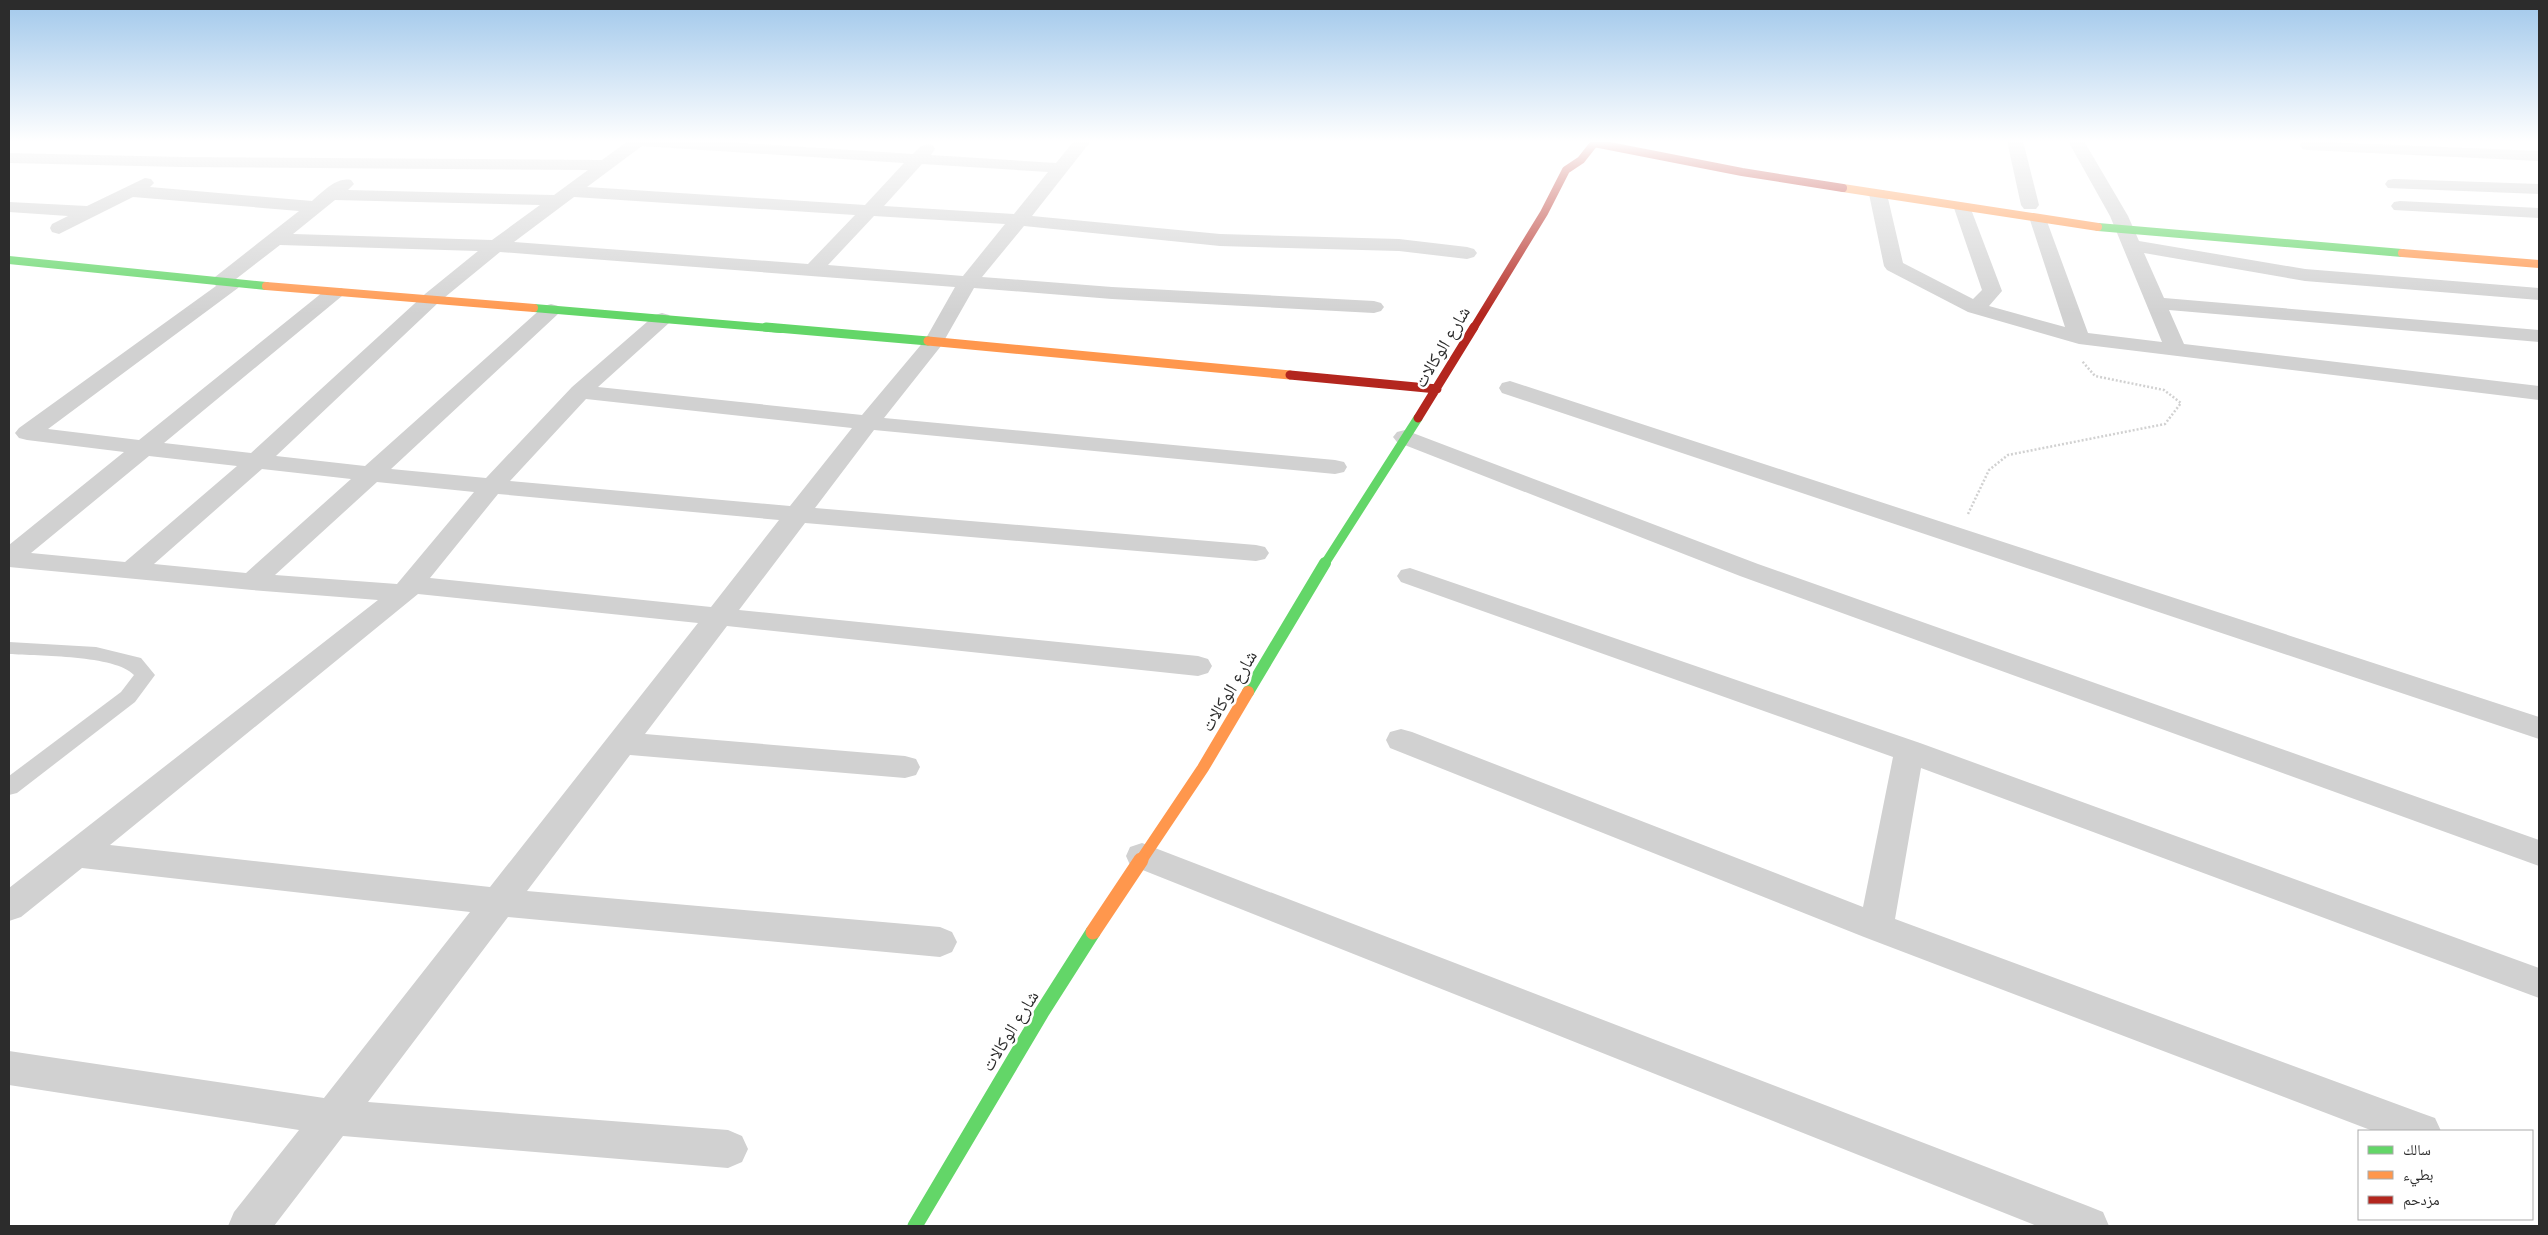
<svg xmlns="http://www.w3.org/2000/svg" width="2548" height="1235" font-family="Inter,'Noto Naskh Arabic',sans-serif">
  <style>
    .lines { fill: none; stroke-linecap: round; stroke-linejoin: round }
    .path { stroke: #d1d1d1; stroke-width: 2.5; stroke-dasharray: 2 2; stroke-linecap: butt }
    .lane { fill: #d1d1d1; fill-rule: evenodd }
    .street { fill: #d1d1d1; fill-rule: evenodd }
    .fast-far3 { stroke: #63d668; stroke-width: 8 }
    .fast-far2 { stroke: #63d668; stroke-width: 9 }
    .fast-far1 { stroke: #63d668; stroke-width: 12 }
    .fast { stroke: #63d668; stroke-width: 15 }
    .slow-far3 { stroke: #ff974d; stroke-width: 8 }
    .slow-far2 { stroke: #ff974d; stroke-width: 9 }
    .slow-far1 { stroke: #ff974d; stroke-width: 12 }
    .slow { stroke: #ff974d; stroke-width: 15 }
    .jam-far1 { stroke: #b3261e; stroke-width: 8 }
    .jam { stroke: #b3261e; stroke-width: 9 }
    .labels { text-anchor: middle; stroke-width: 5; stroke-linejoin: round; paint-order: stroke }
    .street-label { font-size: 18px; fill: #2c2c2c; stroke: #fff }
  </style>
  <rect width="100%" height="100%" fill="#fff"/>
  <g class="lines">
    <path class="path" d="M 1968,514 L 1989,470 L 2008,455 L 2165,424 L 2181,403 L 2164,390 L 2095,376 L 2082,361"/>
    <path class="lane" d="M 9,642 L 96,647 L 141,658 L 155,675 L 135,702 L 17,793 L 9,795 L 9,776 L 121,692 L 134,675 C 116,655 38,656 9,654 Z"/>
    <path class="street" d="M 628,141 L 713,141 L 913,154 C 920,147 923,143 933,145 L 935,149 L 931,155 L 1056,163 L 1074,141 L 1091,141 L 1032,216 L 1220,234 L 1399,239 L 1467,247 L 1474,249 L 1477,253 L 1474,257 L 1467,259 L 1399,251 L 1220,246 L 1024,226 L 982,277 L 1112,287 L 1374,301 L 1381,303 L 1384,307 L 1381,311 L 1374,313 L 1112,299 L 974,288 L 941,346 L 884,418 L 1335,460 L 1344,462 L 1347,467 L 1344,472 L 1335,474 L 874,430 L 815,508 L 1256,545 L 1265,547 L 1269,553 L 1265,559 L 1256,561 L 805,523 L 739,610 L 1198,656 L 1208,659 L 1212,666 L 1208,673 L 1198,676 L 727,626 L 645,734 L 905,756 L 916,759 L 920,767 L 916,775 L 905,778 L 630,755 L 527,891 L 940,927 L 952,932 L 957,942 L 952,952 L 940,957 L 508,917 L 368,1102 L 728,1130 L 742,1136 L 748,1149 L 742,1162 L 728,1168 L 343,1136 L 274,1226 L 228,1226 L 234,1212 L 299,1130 L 9,1085 L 9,1051 L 324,1098 L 470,912 L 82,868 L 21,917 L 9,921 L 9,888 L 378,600 L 252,590 L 9,567 L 9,545 L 124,452 L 27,440 L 19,438 L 15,433 L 19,428 L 216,286 L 212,281 L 215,277 L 299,211 L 133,197 L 59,234 L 52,232 L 50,228 L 52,224 L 68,216 L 9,212 L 9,202 L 87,206 L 145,178 L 151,179 L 154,183 L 150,187 L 312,201 C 323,192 336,177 351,180 L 354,184 L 348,190 L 554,195 L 588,170 L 183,167 L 9,163 L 9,153 L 183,157 L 602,160 ZM 642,146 L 904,163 L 865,205 L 587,187 ZM 922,164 L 1048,172 L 1014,214 L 884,206 ZM 574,197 L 855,215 L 808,264 L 514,242 ZM 335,200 L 540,205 L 492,240 L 293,234 ZM 874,216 L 1005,224 L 963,276 L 828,265 ZM 280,245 L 478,251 L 425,294 L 251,453 L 164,443 L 342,296 L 345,292 L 342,288 L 328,288 L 139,440 L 48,429 L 238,288 L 241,284 L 236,279 ZM 500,252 L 955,287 L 925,340 L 862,415 L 598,387 L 669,323 L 672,319 L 669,315 L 662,313 L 655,315 L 572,387 L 486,478 L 391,469 L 558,314 L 561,310 L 558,306 L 551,304 L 544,306 L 365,466 L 276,456 L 439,302 ZM 586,399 L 852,428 L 790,506 L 510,481 ZM 149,456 L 237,466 L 125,562 L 31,553 ZM 262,469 L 351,479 L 246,573 L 154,564 ZM 377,482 L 474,492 L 397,584 L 275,575 ZM 498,494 L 779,520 L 711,607 L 430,578 ZM 418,594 L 698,623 L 490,887 L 110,845 Z
      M 2007,141 L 2023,141 L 2039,205 L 2036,209 L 2024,209 L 2021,205 Z
      M 2068,141 L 2084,141 L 2128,216 L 2139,241 L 2305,269 L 2539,288 L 2539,300 L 2305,281 L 2144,253 L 2164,298 L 2539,330 L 2539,342 L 2169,310 L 2184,344 L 2539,386 L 2539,400 L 2079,344 L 1968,312 L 1887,270 L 1884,266 L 1869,194 L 1872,190 L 1884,190 L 1887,194 L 1903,263 L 1973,299 L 1982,290 L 1954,208 L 1957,204 L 1969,204 L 2002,291 L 1989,306 L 2065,327 L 2030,220 L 2033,216 L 2045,216 L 2088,333 L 2162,342 L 2110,216 Z
      M 2302,141 L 2539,151 L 2539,161 L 2308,150 L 2302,149 L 2300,145 Z
      M 2394,179 L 2539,184 L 2539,194 L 2388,188 L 2385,184 L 2388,180 Z
      M 2400,201 L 2539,208 L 2539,218 L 2394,210 L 2391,206 L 2394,202 Z
      M 1510,381 L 2539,717 L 2539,739 L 1502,393 L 1499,388 L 1502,383 Z
      M 1405,430 L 1758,564 L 2539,840 L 2539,866 L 1740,576 L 1397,442 L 1393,437 L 1397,432 Z
      M 1410,568 L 1920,743 L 2539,968 L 2539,998 L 1921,768 L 1895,919 L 2421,1113 L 2435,1118 L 2441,1131 L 2373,1131 L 1864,937 L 1390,748 L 1386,740 L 1390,732 L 1401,729 L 1412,732 L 1863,907 L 1893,757 L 1401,582 L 1397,576 L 1401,570 Z
      M 1142,843 L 2088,1206 L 2103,1212 L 2109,1226 L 2037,1226 L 1130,865 L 1126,856 L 1130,847 Z"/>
    <path class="fast-far3" d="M 2098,227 L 2402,253
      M 9,260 L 266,286
      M 534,308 L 781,329"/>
    <path class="fast-far2" d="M 766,327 L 928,341
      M 1324,565 L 1418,418"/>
    <path class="fast-far1" d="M 1248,692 L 1325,563"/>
    <path class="fast" d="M 915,1226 L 1042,1012 L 1093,932"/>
    <path class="slow-far3" d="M 1843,188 L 2098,227
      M 2402,253 L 2539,264
      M 266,286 L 534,308"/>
    <path class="slow-far2" d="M 928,341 L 1290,375"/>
    <path class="slow-far1" d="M 1140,862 L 1203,768 L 1248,692"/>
    <path class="slow" d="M 1093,932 L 1141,860"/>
    <path class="jam-far1" d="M 1594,143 L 1742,172 L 1843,188
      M 1473,329 L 1544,213 L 1566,170 L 1581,160 L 1596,141"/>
    <path class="jam" d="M 1290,375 L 1437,389
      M 1418,418 L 1474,327"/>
  </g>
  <linearGradient id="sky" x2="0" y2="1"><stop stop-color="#a1c8eb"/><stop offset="0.45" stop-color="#fff"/><stop offset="1" stop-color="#fff" stop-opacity="0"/></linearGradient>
  <rect width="2548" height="314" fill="url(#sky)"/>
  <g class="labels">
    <g class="street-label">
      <text transform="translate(1442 347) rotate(-59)" y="6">شارع الوكالات</text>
      <text transform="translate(1229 691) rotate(-59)" y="6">شارع الوكالات</text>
      <text transform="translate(1010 1031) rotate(-58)" y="6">شارع الوكالات</text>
    </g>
  </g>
  <rect width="2548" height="1235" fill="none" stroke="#2c2c2c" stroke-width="20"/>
  <rect x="2358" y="1130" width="175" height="90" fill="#ffffff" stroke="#ababab"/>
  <rect x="2368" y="1146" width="25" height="8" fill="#63d668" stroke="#ababab"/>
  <text x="2403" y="1155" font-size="15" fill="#2c2c2c">سالك</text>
  <rect x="2368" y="1171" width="25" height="8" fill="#ff974d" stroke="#ababab"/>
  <text x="2403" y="1180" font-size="15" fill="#2c2c2c">بطيء</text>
  <rect x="2368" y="1196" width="25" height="8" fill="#b3261e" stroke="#ababab"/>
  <text x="2403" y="1205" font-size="15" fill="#2c2c2c">مزدحم</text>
</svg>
